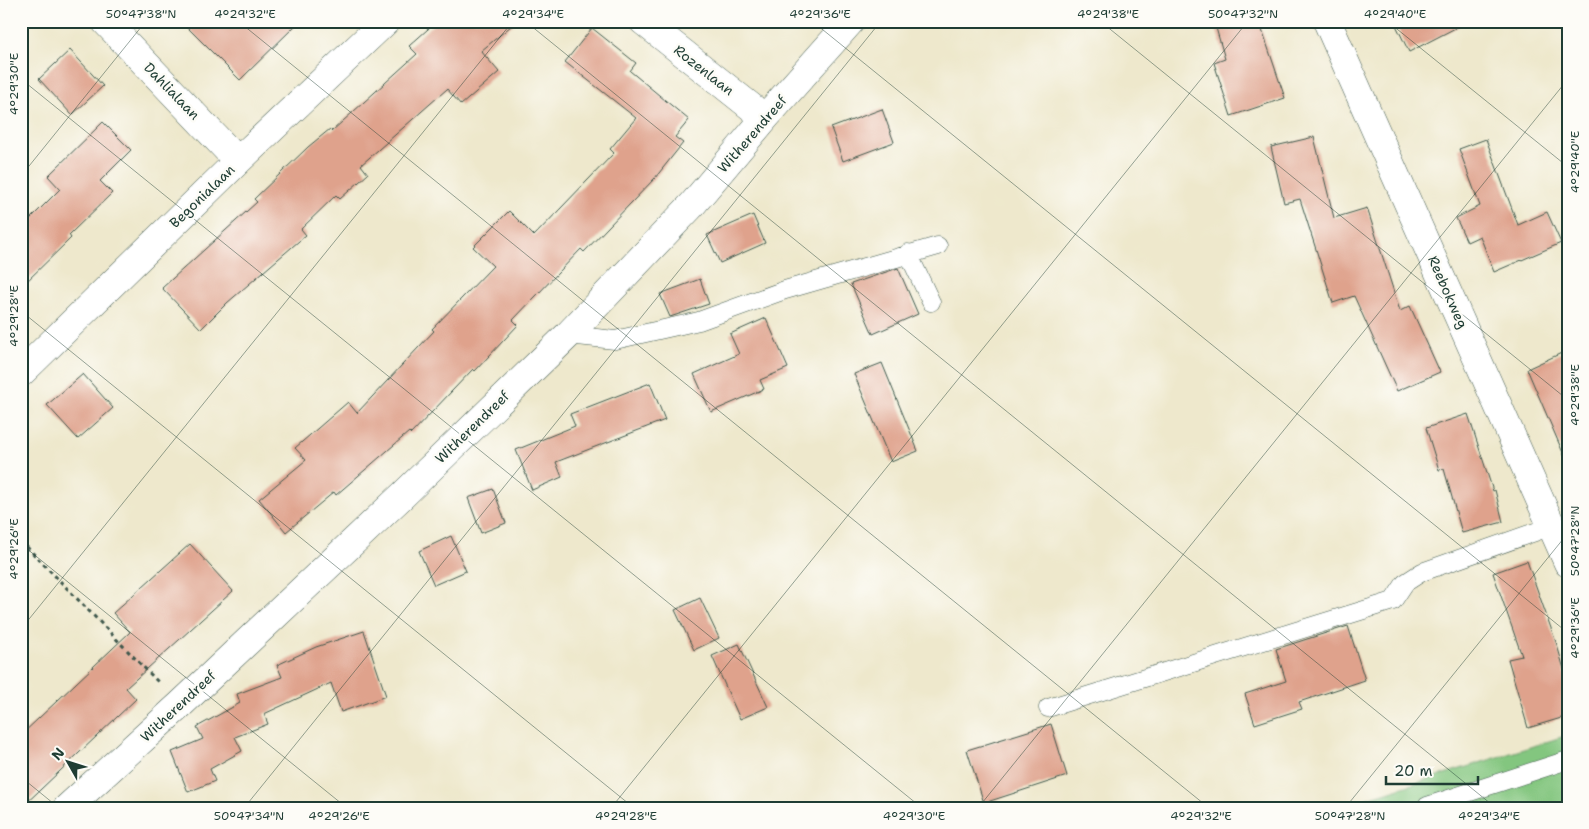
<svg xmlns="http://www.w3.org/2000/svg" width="1589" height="829" font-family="'Shantell Sans',sans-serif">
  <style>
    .green { fill: #83c67f; stroke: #51825a }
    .building { fill: #dfa28c }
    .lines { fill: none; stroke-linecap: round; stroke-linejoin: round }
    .service-casing { stroke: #3e574b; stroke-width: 19 }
    .minor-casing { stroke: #3e574b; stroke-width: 29 }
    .path { stroke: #3e574b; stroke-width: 3; stroke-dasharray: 4 4; stroke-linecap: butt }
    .service { stroke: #fff; stroke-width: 18 }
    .minor { stroke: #fff; stroke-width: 28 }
    .ticks { fill: none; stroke: #1f3d34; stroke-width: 1; stroke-opacity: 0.45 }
    .labels { text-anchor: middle; stroke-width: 5; stroke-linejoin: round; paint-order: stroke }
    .street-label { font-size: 14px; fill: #1f3d34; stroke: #fdfcf7 }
    .neatline { fill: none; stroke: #1f3d34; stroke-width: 2 }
    .ticks-label { font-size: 12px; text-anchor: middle; fill: #1f3d34 }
  </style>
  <rect width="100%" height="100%" fill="#fdfcf7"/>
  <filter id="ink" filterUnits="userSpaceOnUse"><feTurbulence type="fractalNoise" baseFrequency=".02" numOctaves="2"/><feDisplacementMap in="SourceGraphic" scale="10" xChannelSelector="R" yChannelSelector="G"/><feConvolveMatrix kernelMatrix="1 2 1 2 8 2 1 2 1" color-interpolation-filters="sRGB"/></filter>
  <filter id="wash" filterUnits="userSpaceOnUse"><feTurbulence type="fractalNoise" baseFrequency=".0096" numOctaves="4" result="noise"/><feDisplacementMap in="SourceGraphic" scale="20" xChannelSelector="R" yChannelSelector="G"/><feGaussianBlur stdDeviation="1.12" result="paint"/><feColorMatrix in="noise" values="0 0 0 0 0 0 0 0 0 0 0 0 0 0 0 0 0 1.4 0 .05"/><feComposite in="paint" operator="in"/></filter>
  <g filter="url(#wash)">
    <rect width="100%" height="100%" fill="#eee8cc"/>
    <path class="green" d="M 1568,735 L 1568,808 L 1369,808 L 1365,799 Z"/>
    <g id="blocks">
      <path class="building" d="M 181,21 L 300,21 L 240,80 Z
        M 437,21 L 517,21 L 481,51 L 499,72 L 461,105 L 447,89 L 361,165 L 368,174 L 340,199 L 336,195 L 301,229 L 306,235 L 227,303 L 201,329 L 162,288 L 257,202 L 254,199 L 308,147 L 330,129 L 332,131 L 417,54 L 409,46 Z
        M 1214,21 L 1259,21 L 1285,98 L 1231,116 L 1214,63 L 1225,59 Z
        M 1394,21 L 1469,21 L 1409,52 Z
        M 592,28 L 636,63 L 630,71 L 689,120 L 675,137 L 683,143 L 655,178 L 584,252 L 581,249 L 513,320 L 518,325 L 475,371 L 473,369 L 411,434 L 409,432 L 336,495 L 334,492 L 286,532 L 259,499 L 306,460 L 295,448 L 348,402 L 357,413 L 434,331 L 432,329 L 493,266 L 473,247 L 509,211 L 534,236 L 614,153 L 610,149 L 636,118 L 565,62 Z
        M 70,50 L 103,86 L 72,115 L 39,79 Z
        M 882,109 L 894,142 L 843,161 L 831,128 Z
        M 103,122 L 131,150 L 100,181 L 112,193 L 69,235 L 71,238 L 21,287 L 21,228 L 60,189 L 48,176 Z
        M 1314,137 L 1334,218 L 1367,208 L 1400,311 L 1410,306 L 1440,372 L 1397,391 L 1354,296 L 1333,303 L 1300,199 L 1284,203 L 1271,147 Z
        M 1486,139 L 1518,225 L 1547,212 L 1561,243 L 1494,272 L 1480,236 L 1467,242 L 1456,218 L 1480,206 L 1459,149 Z
        M 753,215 L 765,243 L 720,263 L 707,235 Z
        M 898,268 L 918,314 L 873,334 L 851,284 Z
        M 700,279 L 709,304 L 670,317 L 660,294 Z
        M 766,318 L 788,368 L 760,380 L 764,389 L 711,412 L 694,374 L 739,354 L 730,334 Z
        M 1568,350 L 1568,462 L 1567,462 L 1527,369 Z
        M 882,363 L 918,451 L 891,462 L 854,374 Z
        M 83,374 L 113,408 L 78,439 L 47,405 Z
        M 650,383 L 665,420 L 556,462 L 562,477 L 532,490 L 516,450 L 575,426 L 570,414 Z
        M 1468,414 L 1493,491 L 1495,490 L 1503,522 L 1462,533 L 1444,469 L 1439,470 L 1426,428 Z
        M 493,489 L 506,523 L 481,533 L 468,498 Z
        M 451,536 L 466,571 L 434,585 L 419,551 Z
        M 190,544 L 233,591 L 126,688 L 136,699 L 21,808 L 21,735 L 130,632 L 113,613 Z
        M 1527,561 L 1557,645 L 1568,683 L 1568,716 L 1528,728 L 1508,659 L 1522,656 L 1493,573 Z
        M 700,598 L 719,638 L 694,650 L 675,610 Z
        M 1348,626 L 1365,680 L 1299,702 L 1302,709 L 1255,724 L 1245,694 L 1286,681 L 1276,649 Z
        M 364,631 L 386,696 L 341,712 L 331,683 L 264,714 L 268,724 L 235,737 L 242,751 L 210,769 L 215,781 L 188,792 L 172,752 L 203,739 L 197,727 L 240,703 L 237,694 L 282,677 L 277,665 L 316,647 Z
        M 739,644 L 768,707 L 740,719 L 712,656 Z
        M 1051,724 L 1067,776 L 984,803 L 967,750 Z"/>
    </g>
  </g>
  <g filter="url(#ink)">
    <use href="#blocks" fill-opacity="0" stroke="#3e574b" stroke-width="1"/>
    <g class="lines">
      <g class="service-casing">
        <path id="service" d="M 908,253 L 931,302
          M 568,335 L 615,340 L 699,321 L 785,290 L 938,246
          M 1048,708 L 1393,601 L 1405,583 L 1422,572 L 1552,526
          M 1427,806 L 1568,760"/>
      </g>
      <g class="minor-casing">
        <path id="minor" d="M 105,21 L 238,161
          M 643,21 L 765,118
          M 1327,21 L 1568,563
          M 21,373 L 238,161 L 386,21
          M 67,808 L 180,705 L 403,495 L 568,335 L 692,205 L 765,118 L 851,21"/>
      </g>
      <path class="path" d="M 21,541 L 160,684"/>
      <use href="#service" class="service"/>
      <use href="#minor" class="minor"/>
    </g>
  </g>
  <path class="ticks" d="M 238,21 L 1209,808M 525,21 L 1496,808M 812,21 L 1568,633M 1100,21 L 1568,400M 1387,21 L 1568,167M 21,79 L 922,808M 21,176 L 146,21M 21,311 L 634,808M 21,544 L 347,808M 21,629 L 513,21M 21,777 L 59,808M 244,808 L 881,21M 611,808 L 1248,21M 978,808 L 1568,79M 1345,808 L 1568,533"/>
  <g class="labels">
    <g class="street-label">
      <text transform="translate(704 70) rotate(38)" y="5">Rozenlaan</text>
      <text transform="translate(172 91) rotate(46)" y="5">Dahlialaan</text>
      <text transform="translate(752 134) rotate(-49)" y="5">Witherendreef</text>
      <text transform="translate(202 196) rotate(-44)" y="5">Begonialaan</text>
      <text transform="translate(1448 292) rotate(66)" y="5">Reebokweg</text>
      <text transform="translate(472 427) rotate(-44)" y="5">Witherendreef</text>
      <text transform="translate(178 706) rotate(-43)" y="5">Witherendreef</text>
    </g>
  </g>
  <rect width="1589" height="829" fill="none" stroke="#fdfcf7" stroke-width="55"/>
  <g transform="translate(68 762) rotate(309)" stroke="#fdfcf7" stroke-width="4" paint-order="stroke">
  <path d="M0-4L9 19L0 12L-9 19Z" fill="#1f3d34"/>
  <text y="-8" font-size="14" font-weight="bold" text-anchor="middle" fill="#1f3d34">N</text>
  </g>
  <path d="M1386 776v8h92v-8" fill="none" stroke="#1f3d34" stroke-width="2.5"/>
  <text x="1394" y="776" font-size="15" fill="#1f3d34" stroke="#fdfcf7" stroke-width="4" paint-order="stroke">20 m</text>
  <rect x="28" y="28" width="1534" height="774" class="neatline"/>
  <g class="ticks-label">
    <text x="141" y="18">50°47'38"N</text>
    <text x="245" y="18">4°29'32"E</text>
    <text x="533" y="18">4°29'34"E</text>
    <text x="820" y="18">4°29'36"E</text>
    <text x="1108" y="18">4°29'38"E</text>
    <text x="1243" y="18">50°47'32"N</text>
    <text x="1395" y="18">4°29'40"E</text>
    <text transform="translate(14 84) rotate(-90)" y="4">4°29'30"E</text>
    <text transform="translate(1575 162) rotate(-90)" y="4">4°29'40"E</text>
    <text transform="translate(14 316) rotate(-90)" y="4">4°29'28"E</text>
    <text transform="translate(1575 395) rotate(-90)" y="4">4°29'38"E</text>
    <text transform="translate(1575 541) rotate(-90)" y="4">50°47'28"N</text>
    <text transform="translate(14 549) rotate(-90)" y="4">4°29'26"E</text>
    <text transform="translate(1575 628) rotate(-90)" y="4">4°29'36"E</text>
    <text x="249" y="820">50°47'34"N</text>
    <text x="339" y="820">4°29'26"E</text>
    <text x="626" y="820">4°29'28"E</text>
    <text x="914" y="820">4°29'30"E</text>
    <text x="1201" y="820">4°29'32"E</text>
    <text x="1350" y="820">50°47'28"N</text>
    <text x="1489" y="820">4°29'34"E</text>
  </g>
</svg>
